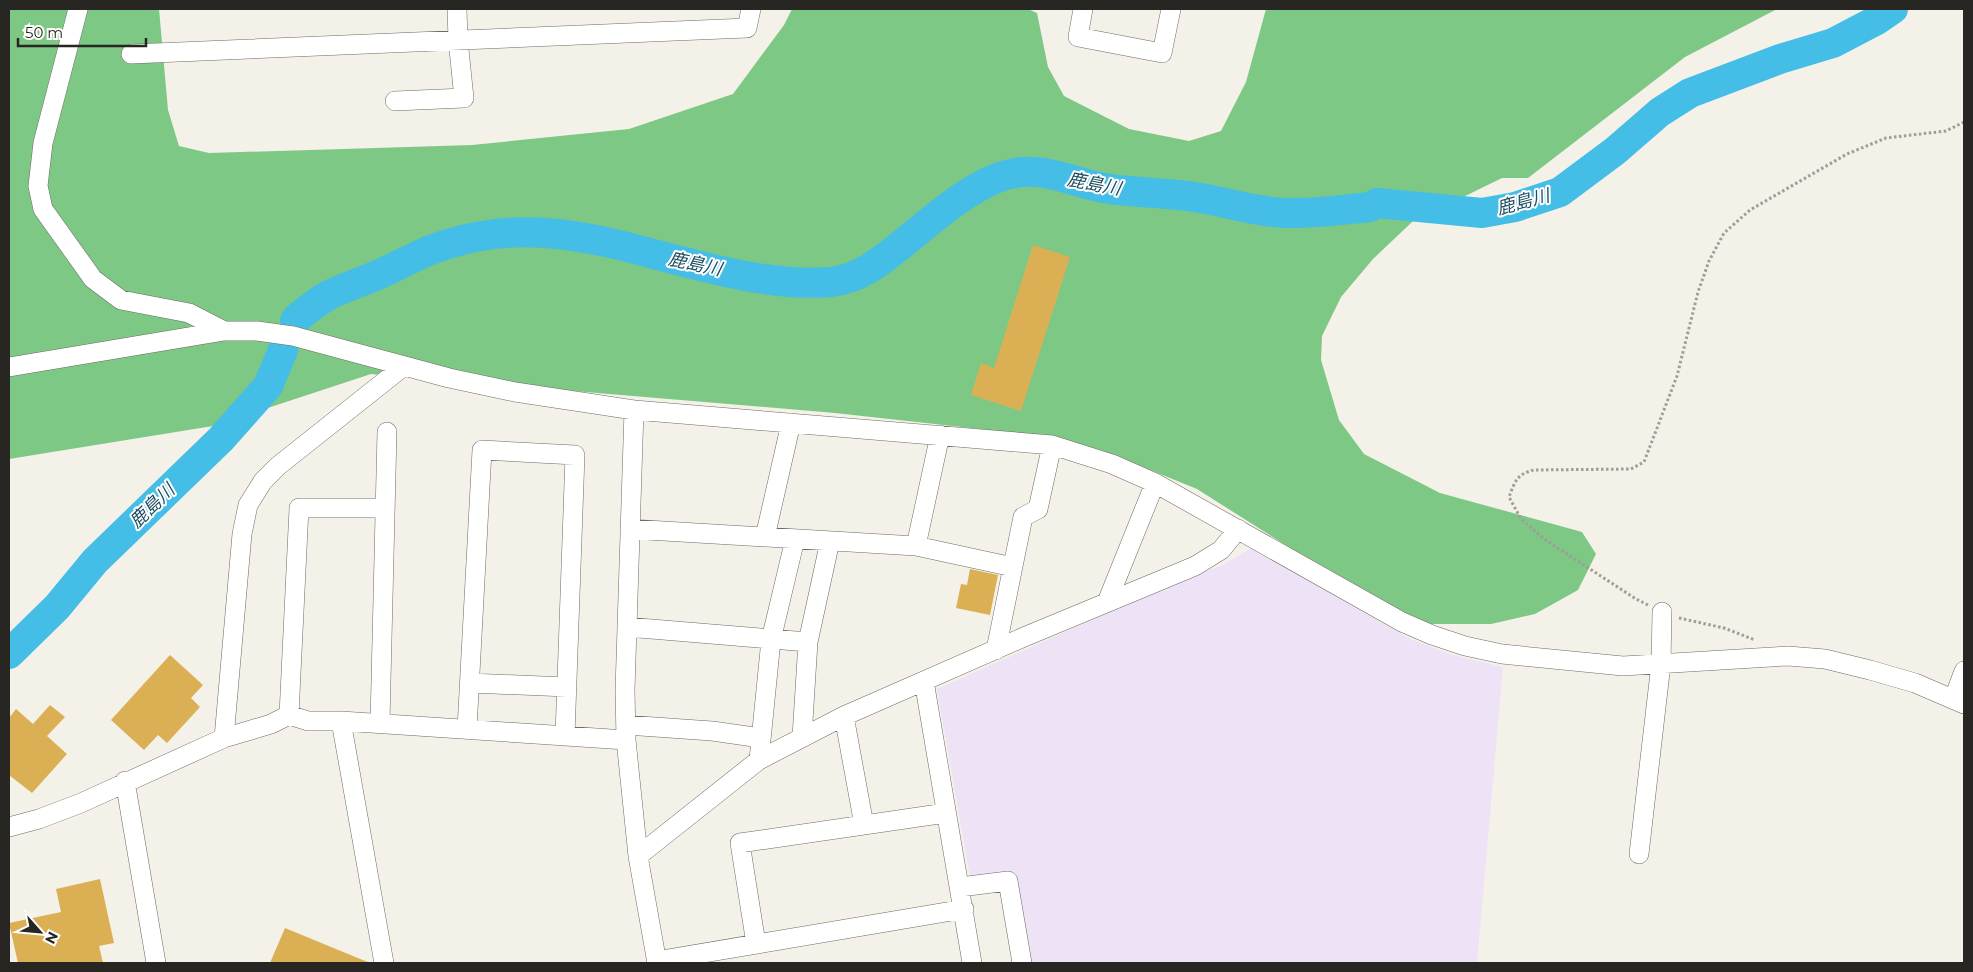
<svg xmlns="http://www.w3.org/2000/svg" width="1973" height="972" font-family="Montserrat,'Noto Sans JP',sans-serif">
  <style>
    .industrial { fill: #eee2f6 }
    .forest { fill: #7dc885 }
    .lines { fill: none; stroke-linecap: round; stroke-linejoin: round }
    .river { stroke: #44bde7; stroke-width: 30 }
    .building { fill: #dbb054 }
    .minor-casing { stroke: #6e6a64; stroke-width: 20 }
    .path { stroke: #9f9d97; stroke-width: 3; stroke-dasharray: 2.5 2.5; stroke-linecap: butt }
    .minor { stroke: #fff; stroke-width: 19 }
    .labels { text-anchor: middle; stroke-width: 4; stroke-linejoin: round; paint-order: stroke }
    .water-label { font-size: 18px; font-style: italic; fill: #1d4e60; stroke: #fff }
  </style>
  <rect width="100%" height="100%" fill="#f4f1e9"/>
  <path class="industrial" d="M 1251,548 L 1410,639 L 1450,654 L 1503,667 L 1477,963 L 1030,963 L 1016,874 L 970,877 L 937,689 L 1184,579 L 1223,565 Z"/>
  <path class="forest" d="M 9,9 L 159,9 L 168,110 L 179,146 L 209,153 L 472,145 L 629,129 L 733,94 L 784,25 L 792,9 L 1028,9 L 1037,13 L 1048,67 L 1064,96 L 1129,129 L 1189,141 L 1221,131 L 1246,82 L 1266,9 L 1777,9 L 1685,57 L 1528,178 L 1502,178 L 1412,222 L 1373,259 L 1341,297 L 1322,336 L 1321,360 L 1339,420 L 1364,454 L 1440,493 L 1582,532 L 1596,554 L 1578,590 L 1535,614 L 1491,624 L 1431,624 L 1394,614 L 1197,489 L 1138,465 L 1016,433 L 835,413 L 371,374 L 213,426 L 9,459 Z"/>
  <g class="lines">
    <path class="river" d="M 295,321 L 297,318 C 307,310 318,301 329,295 C 346,287 364,281 382,273 C 397,266 413,258 428,251 C 493,225 553,229 619,245 C 683,261 765,288 831,282 C 859,279 880,262 901,245 C 932,220 975,180 1015,173 C 1048,167 1078,185 1110,189 C 1140,193 1171,193 1201,198 C 1229,203 1256,212 1285,213 C 1313,214 1342,210 1370,207 L 1377,203 L 1482,213 L 1515,207 L 1560,192 L 1615,151 L 1660,112 L 1690,93 L 1780,59 L 1833,43 L 1877,20 L 1893,9
      M 9,654 L 57,607 L 95,561 L 221,439 L 268,386 L 283,350"/>
  </g>
  <path class="building" d="M 1033,245 L 1070,257 L 1021,411 L 971,395 L 981,363 L 994,368 Z
    M 970,569 L 998,575 L 990,615 L 956,608 L 961,584 L 967,585 Z
    M 170,655 L 203,685 L 191,698 L 200,707 L 167,743 L 158,735 L 144,750 L 111,720 Z
    M 50,705 L 65,717 L 47,736 L 67,754 L 32,793 L 9,775 L 9,718 L 16,709 L 33,724 Z
    M 100,879 L 114,943 L 99,946 L 103,963 L 18,963 L 9,923 L 61,912 L 56,889 Z
    M 285,928 L 370,963 L 270,963 Z"/>
  <g class="lines">
    <g class="minor-casing">
      <path id="minor" d="M 78,9 L 43,143 L 38,186 L 43,209 L 93,279 L 121,300 L 189,313 L 224,331
        M 1083,9 L 1078,37 L 1162,53 L 1171,9
        M 131,54 L 747,28 L 751,9
        M 395,101 L 464,98 L 458,40 L 457,9
        M 9,367 L 224,331 L 257,331 L 293,336 L 449,378 L 515,392 L 634,410 L 1052,445 L 1112,464 L 1155,483 L 1402,622 L 1432,635 L 1465,646 L 1502,654 L 1623,666 L 1788,656 L 1825,659 L 1870,670 L 1915,683 L 1964,704
        M 634,410 L 625,690 L 626,740 L 638,856 L 657,963
        M 630,529 L 916,546 L 1013,567
        M 765,537 L 791,423
        M 916,546 L 940,435
        M 1107,602 L 1155,483
        M 627,627 L 808,642
        M 996,650 L 1023,517 L 1038,509 L 1052,445
        M 924,681 L 972,963
        M 470,683 L 567,687
        M 1954,698 L 1964,671
        M 289,715 L 299,508 L 385,508
        M 844,716 L 864,825
        M 341,721 L 384,963
        M 380,723 L 387,432
        M 626,725 L 712,731 L 761,738
        M 467,729 L 482,450 L 575,455 L 565,736
        M 802,737 L 808,642 L 830,541
        M 224,738 L 242,534 L 248,505 L 263,481 L 278,466 L 404,366
        M 759,760 L 771,640 L 795,539
        M 125,781 L 156,963
        M 9,827 L 39,819 L 81,803 L 224,738 L 271,724 L 289,715 L 308,721 L 341,721 L 626,740
        M 1639,854 L 1661,664 L 1662,612
        M 638,856 L 759,760 L 844,716 L 1024,637 L 1195,566 L 1221,550 L 1238,529
        M 960,887 L 1008,881 L 1022,963
        M 756,944 L 740,843 L 946,813
        M 656,961 L 964,909"/>
    </g>
    <path class="path" d="M 1648,605 L 1636,599 L 1544,539 L 1521,519 L 1509,497 C 1515,481 1517,474 1534,470 L 1631,469 L 1644,462 L 1677,376 L 1698,292 L 1709,261 L 1724,233 L 1750,210 L 1847,154 L 1886,138 L 1946,131 L 1964,122
      M 1679,618 L 1724,628 L 1755,640"/>
    <use href="#minor" class="minor"/>
  </g>
  <g class="labels">
    <g class="water-label">
      <text transform="translate(1094 184) rotate(11)" y="6">鹿島川</text>
      <text transform="translate(1523 202) rotate(-15)" y="6">鹿島川</text>
      <text transform="translate(695 264) rotate(12)" y="6">鹿島川</text>
      <text transform="translate(152 506) rotate(-44)" y="6">鹿島川</text>
    </g>
  </g>
  <rect width="1973" height="972" fill="none" stroke="#272623" stroke-width="20"/>
  <g transform="translate(40 932) rotate(117)" stroke="#ffffff" stroke-width="4" paint-order="stroke">
  <path d="M0-4L9 19L0 12L-9 19Z" fill="#272623"/>
  <text y="-8" font-size="14" font-weight="bold" text-anchor="middle" fill="#272623">N</text>
  </g>
  <path d="M18 38v8h128v-8" fill="none" stroke="#272623" stroke-width="2.5"/>
  <text x="25" y="38" font-size="15" fill="#272623" stroke="#ffffff" stroke-width="4" paint-order="stroke">50 m</text>
</svg>
